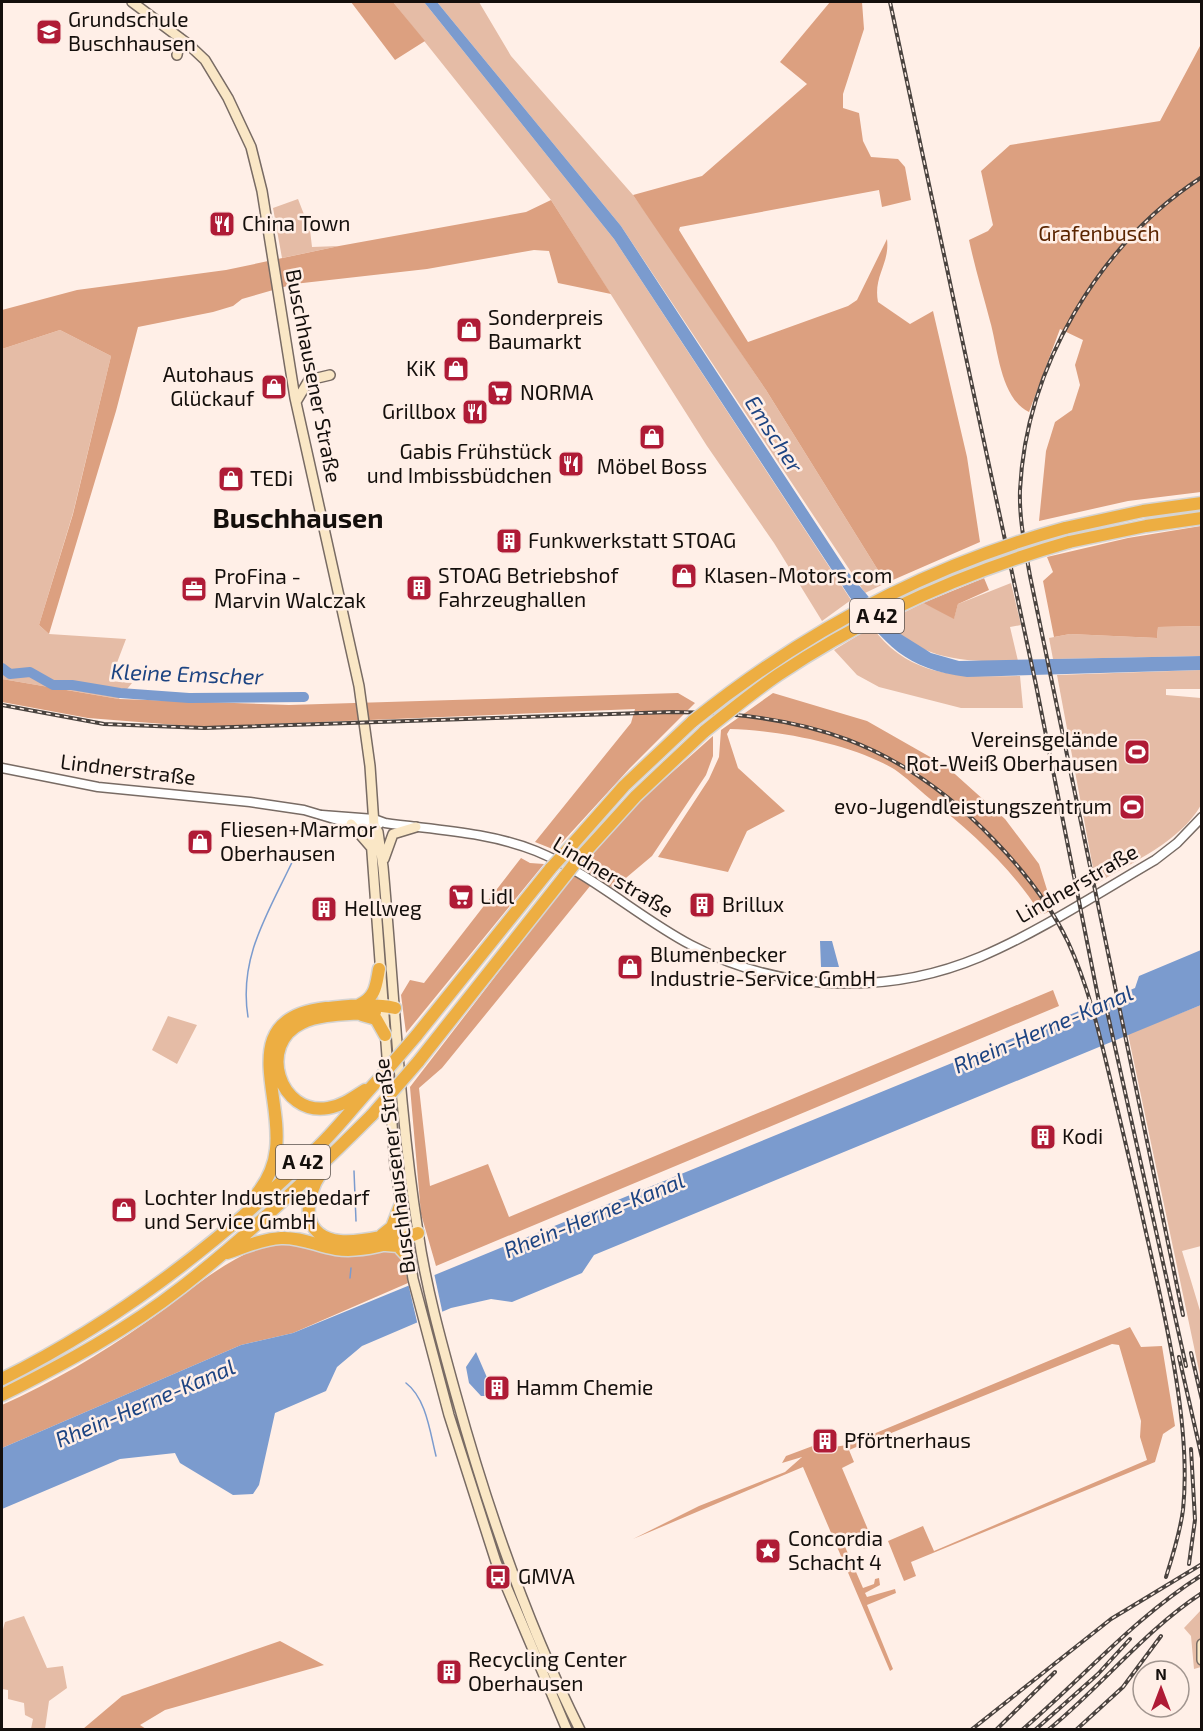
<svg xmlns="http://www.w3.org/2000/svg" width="1203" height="1731" font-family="'Exo 2',sans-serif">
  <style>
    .green { fill: #e5bca6 }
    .forest { fill: #dca080 }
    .water { fill: #7b9bce }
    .pier { fill: #ffefe7 }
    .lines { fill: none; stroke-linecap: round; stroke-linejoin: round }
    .stream { stroke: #7b9bce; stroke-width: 1.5 }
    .river { stroke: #7b9bce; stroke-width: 10 }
    .tertiary-casing { stroke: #786b64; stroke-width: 11 }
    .secondary-casing { stroke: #786b64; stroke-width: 12 }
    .motorway-casing { stroke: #d5d4d3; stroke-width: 15 }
    .tertiary { stroke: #fff; stroke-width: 8 }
    .secondary { stroke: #fae7c6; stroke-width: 9 }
    .motorway { stroke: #edae42; stroke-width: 12 }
    .rail-casing { stroke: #4a433f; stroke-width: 4 }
    .rail { stroke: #ffefe7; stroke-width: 1.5; stroke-dasharray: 4.5; stroke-linecap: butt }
    .motorway-bridge-casing { stroke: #d5d4d3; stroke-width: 15; stroke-linecap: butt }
    .motorway-bridge { stroke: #edae42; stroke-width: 12 }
    .labels { text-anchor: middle; stroke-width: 5; stroke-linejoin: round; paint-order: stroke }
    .shield { fill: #ffefe7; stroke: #5a524e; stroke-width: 1.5 }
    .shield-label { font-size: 20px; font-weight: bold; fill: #140f0c }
    .poi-label { font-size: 21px; fill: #140f0c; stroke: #ffefe7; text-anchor: start }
    .park-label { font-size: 21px; fill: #5b2500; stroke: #ffefe7 }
    .street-label { font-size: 21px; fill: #140f0c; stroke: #ffefe7 }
    .water-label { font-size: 22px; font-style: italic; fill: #1d4482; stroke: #ffefe7 }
    .district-label { font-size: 27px; font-weight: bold; fill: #140f0c; stroke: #ffefe7 }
  </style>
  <rect width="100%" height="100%" fill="#ffefe7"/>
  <path class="green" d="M 393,2 L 424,2 L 614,239 L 851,600 L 822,621 L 774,543 L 707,446 L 551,200 Z
    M 437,2 L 479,2 L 511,56 L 633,195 L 659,231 L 766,390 L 886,583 L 865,593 L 621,226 Z
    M 298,199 L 310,230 L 312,247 L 339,246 L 282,258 L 273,208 Z
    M 60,330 L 111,356 L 73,513 L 39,625 L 49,634 L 126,639 L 110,681 L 132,683 L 119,699 L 2,679 L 2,349 Z
    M 1011,583 L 1021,625 L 1010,627 L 1018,661 C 969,662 921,662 887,621 L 923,603 L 954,618 L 958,604 Z
    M 1201,626 L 1201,656 L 1053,659 L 1049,638 L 1070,634 L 1157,638 L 1158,627 Z
    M 872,627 C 910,679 962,677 1020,676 L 1023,708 L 961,708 L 879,687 L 857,675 L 834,650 Z
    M 1201,670 L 1201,689 L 1166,689 L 1166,695 L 1201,698 L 1201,805 C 1180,842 1132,862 1096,884 L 1057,675 Z
    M 1201,1005 L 1201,1246 L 1182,1251 L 1201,1314 L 1201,1380 L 1128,1034 Z
    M 168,1016 L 197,1025 L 177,1064 L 152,1050 Z
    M 1201,1610 L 1201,1667 L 1194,1669 L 1191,1636 L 1184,1628 Z
    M 24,1616 L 47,1668 L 63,1666 L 67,1688 L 49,1701 L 45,1729 L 31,1729 L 33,1719 L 25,1715 L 24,1703 L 8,1699 L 8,1690 L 2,1689 L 2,1633 L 5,1622 Z"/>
  <path class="forest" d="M 351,2 L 393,2 L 425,41 L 395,60 Z
    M 830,2 L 862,2 L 864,29 L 843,94 L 843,108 L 859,113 L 863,141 L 871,157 L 898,159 L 905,167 L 911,200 L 882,207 L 879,190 L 680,227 L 679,230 L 748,342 L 848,306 L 857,300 L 887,239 C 890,264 873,276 878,302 L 910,324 L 933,311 L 967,457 L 980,542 L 886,583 L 766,390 L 633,195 L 702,176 L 807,84 L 780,62 Z
    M 1200,46 L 1201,492 L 1128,501 L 1039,521 L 1046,451 L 1055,422 L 1072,410 L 1080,385 L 1075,365 L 1083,340 L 1060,329 L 1029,412 C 1000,398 998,348 990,321 C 983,294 975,268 969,240 L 988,231 L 993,225 L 981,171 L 1010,145 L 1160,121 Z
    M 551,200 L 611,294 L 558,283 L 549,251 L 534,250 L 427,269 L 294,284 L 242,299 L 233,306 L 213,312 L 138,327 L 116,411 L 49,634 L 39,625 L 73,514 L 111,356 L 60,330 L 2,349 L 2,310 L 77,290 L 226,270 L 339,246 L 526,212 Z
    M 1201,526 L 1201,626 L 1158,627 L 1157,638 L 1070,634 L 1054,637 L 1043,581 L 1053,572 L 1047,557 L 1128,538 Z
    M 984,578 L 989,590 L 958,604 L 954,619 L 923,603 Z
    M 2,679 L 119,699 L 289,705 L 678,693 L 695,703 L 630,768 L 555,850 L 535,842 L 631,723 L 635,709 L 202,727 L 88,718 L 2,702 Z
    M 773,693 L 867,721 L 946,766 L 1005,819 L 1039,864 L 1053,909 L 1044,914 L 1040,913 C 1011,867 971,832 929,798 C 918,789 906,777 894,769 C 852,744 778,730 730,729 L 727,734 L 738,768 L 785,811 L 747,831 L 728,872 L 658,857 L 709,779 L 719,757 L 721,730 Z
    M 713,736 L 713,756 L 706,775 L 652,856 L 614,888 L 595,880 L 442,1068 L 419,1088 L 430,1186 L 488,1164 L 509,1217 L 1053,990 L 1059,1006 L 436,1266 L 421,1214 L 410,1087 L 572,877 L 641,800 Z
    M 521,858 L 530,863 L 544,864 L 406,1033 L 401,995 L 410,980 L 424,983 Z
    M 274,1243 L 390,1247 L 403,1258 L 408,1283 L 293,1333 L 241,1345 L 2,1448 L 2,1405 C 51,1383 101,1354 145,1323 C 186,1295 226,1256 274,1243 Z
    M 1130,1327 L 1141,1347 L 1162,1346 L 1175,1426 L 1163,1434 L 1155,1462 L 911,1562 L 916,1576 L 904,1581 L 888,1541 L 923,1526 L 934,1551 L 1147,1460 L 1140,1437 L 1141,1421 L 1119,1345 L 1112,1344 L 849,1450 L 854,1462 L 842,1468 L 869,1532 L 869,1544 L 864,1549 L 856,1536 L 843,1542 L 863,1588 L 874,1584 L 875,1579 L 879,1578 L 880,1585 L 865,1593 L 867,1597 L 895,1589 L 896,1593 L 867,1605 L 893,1669 L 890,1671 L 803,1467 L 633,1539 L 699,1506 L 785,1472 L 802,1457 L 782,1463 L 786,1456 L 818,1444 L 821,1449 L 847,1445 Z
    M 280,1641 L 324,1665 L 165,1710 L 140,1725 L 146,1729 L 83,1729 L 122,1696 Z"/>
  <path class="water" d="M 424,2 L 437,2 L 621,226 L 847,571 L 899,633 L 931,653 L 959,661 L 1201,656 L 1201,670 L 967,677 C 905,669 885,645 849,596 L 614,239 Z
    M 820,941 L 832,941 L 839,967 L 821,967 Z
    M 1201,950 L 1201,1005 L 594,1255 L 582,1273 L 512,1302 L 491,1299 L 451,1308 L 362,1346 L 337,1367 L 326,1391 L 275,1413 L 259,1485 L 253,1494 L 233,1495 L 180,1463 L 175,1453 L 120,1459 L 2,1509 L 2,1448 L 241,1345 L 293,1333 L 1135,988 L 1139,976 Z
    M 476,1352 L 495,1396 L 481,1396 L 469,1383 L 466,1367 Z"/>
  <path class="pier" d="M 434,1273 L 443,1315 L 418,1326 L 408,1283 Z"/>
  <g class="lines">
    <path class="stream" d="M 248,1017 C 238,956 270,910 295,856
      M 354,1171 L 356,1221
      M 350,1278 L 351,1268
      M 406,1383 C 426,1398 430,1432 436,1456"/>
    <path class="river" d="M 2,668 L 10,674 L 30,672 L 53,685 L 72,685 L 120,693 L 189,698 L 304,697"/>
    <g class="tertiary-casing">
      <path id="tertiary" d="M 2,768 L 98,787 L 250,802 L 304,810 L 351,824 L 379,824
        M 322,815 L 374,819 L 385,823 C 435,830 489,832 536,851 C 592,874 638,917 691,945 C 781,992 887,996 980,957 C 1039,932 1100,892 1155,860 L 1177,843 L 1202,817"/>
    </g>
    <g class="secondary-casing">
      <path id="secondary" d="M 132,2 L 188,44 L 205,60 L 228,98 L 251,147 L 262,191 L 295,398 L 359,686 L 370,766 L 374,825 L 378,832 L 383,867 C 394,988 399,1111 418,1232 C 426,1287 441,1341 456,1395 C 488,1511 526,1622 580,1730
        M 177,55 L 180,38
        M 296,402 L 309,380 L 330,375
        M 351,824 L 371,847
        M 374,825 L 371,839 L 395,1165 L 413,1279 L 449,1415 L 496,1562 L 567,1730
        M 384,859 L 393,834 L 416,827
        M 1202,1644 L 1202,1660"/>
    </g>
    <g class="motorway-casing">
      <path id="motorway" d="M 1065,528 L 1143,511 L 1202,503
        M 1069,542 L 1146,526 L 1202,518
        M 564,854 L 624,786 L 693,721
        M 576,862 L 636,796 L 705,731
        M 359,1005 C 376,997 376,985 379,969
        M 362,1015 L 376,1019 L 385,1035
        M 416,1036 L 551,868
        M 418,1062 L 565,876
        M 365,1090 C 354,1097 342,1106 328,1108 C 279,1116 257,1044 302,1023 C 323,1013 352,1015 375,1012
        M 321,1173 C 304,1198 300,1237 340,1241 C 358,1243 379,1237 396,1234
        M 250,1202 C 264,1187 274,1169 276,1149 C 283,1093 235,1018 326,1008 C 349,1006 373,1003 395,1008
        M 382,1235 L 392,1227 L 400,1206
        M 386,1245 L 398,1246 L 409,1258
        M 227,1253 C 245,1247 262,1239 281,1238 C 301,1237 317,1246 336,1249 C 361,1253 395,1243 418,1233
        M 2,1379 C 119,1321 225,1238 318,1147 C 340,1126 358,1101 379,1079
        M 2,1395 C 64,1364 127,1330 182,1287 C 250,1234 312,1175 372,1115"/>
    </g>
    <use href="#tertiary" class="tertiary"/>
    <use href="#secondary" class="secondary"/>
    <use href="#motorway" class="motorway"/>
    <g class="rail-casing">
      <path id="rail" d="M 890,2 L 1036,685 L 1101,1012
        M 2,705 L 104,724 L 204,728 L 671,712 C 804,712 901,743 994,840 C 1023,870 1050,904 1068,942 C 1088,985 1099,1032 1110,1078 C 1122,1128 1134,1178 1145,1228 C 1164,1312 1192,1425 1183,1510 C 1180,1533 1173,1555 1166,1577
        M 1105,1002 L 1186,1366
        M 1183,1315 L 1030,576 C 1025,547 1019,519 1020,490 C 1026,367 1099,244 1202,177
        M 1191,1353 L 1202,1400
        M 1179,1357 L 1202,1458
        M 1189,1564 L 1195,1520 L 1191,1449
        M 971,1730 L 1111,1619 L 1202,1564
        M 996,1730 L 1055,1672
        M 1022,1730 C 1083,1678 1134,1618 1202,1575
        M 1035,1730 L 1098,1674 L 1130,1639
        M 1048,1730 C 1101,1687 1144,1631 1202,1593
        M 1076,1730 L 1123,1687 L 1161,1636"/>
    </g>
    <use href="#rail" class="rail"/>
    <g class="motorway-bridge-casing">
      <path id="motorway-bridge" d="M 693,721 C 805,631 926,566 1065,528
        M 705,731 C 729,712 753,692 778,675 C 869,614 965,572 1069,542
        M 551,868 L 564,854
        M 565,876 L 576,862
        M 379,1079 L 416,1036
        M 372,1115 L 418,1062"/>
    </g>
    <use href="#motorway-bridge" class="motorway-bridge"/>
  </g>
  <defs>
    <g id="school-square" transform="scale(1.35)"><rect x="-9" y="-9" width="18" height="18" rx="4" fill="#af1b36" stroke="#ffefe7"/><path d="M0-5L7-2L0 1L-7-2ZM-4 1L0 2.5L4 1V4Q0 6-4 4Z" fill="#fff"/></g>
    <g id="restaurant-square" transform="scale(1.35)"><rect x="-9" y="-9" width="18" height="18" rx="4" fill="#af1b36" stroke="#ffefe7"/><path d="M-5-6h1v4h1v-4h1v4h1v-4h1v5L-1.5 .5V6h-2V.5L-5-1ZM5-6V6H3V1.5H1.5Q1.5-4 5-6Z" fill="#fff"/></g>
    <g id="shop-square" transform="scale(1.35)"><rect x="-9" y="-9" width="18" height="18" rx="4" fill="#af1b36" stroke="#ffefe7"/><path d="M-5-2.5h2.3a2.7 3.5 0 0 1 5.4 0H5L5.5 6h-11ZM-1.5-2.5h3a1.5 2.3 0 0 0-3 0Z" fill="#fff"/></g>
    <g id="supermarket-square" transform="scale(1.35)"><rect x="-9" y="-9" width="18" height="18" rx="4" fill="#af1b36" stroke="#ffefe7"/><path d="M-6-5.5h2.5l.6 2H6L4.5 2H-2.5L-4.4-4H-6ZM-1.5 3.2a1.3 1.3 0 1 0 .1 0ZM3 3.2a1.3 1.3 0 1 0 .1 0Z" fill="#fff"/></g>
    <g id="building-square" transform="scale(1.35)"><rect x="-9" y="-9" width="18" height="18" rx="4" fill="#af1b36" stroke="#ffefe7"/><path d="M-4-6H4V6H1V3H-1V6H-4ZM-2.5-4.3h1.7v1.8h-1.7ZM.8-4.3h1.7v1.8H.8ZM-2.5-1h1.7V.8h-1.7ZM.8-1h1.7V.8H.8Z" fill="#fff"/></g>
    <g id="office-square" transform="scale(1.35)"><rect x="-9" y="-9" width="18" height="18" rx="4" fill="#af1b36" stroke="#ffefe7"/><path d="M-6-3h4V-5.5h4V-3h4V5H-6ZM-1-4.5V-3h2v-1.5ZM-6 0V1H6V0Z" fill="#fff"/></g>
    <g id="stadium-square" transform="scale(1.35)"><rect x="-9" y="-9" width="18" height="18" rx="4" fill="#af1b36" stroke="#ffefe7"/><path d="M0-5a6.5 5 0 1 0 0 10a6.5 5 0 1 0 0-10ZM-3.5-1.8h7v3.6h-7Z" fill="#fff"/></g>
    <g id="sight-square" transform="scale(1.35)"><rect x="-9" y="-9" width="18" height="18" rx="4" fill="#af1b36" stroke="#ffefe7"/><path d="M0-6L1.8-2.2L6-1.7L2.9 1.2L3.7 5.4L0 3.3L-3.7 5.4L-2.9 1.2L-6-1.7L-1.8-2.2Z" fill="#fff"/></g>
    <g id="bus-square" transform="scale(1.35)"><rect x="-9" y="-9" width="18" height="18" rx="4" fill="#af1b36" stroke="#ffefe7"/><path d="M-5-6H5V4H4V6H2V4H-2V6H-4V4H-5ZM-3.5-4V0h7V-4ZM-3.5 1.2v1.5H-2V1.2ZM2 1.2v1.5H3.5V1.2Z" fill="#fff"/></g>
  </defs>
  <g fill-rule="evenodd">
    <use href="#school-square" x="49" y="32"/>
    <use href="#restaurant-square" x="222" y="224"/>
    <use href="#shop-square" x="469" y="330"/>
    <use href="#shop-square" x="456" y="369"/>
    <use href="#shop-square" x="274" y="387"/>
    <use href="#supermarket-square" x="500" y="393"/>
    <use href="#restaurant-square" x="475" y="412"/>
    <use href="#shop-square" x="652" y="437"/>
    <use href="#restaurant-square" x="571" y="464"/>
    <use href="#shop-square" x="231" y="479"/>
    <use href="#building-square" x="509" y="541"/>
    <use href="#shop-square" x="684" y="576"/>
    <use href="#building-square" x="419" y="588"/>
    <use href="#office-square" x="194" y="589"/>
    <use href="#stadium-square" x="1137" y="752"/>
    <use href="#stadium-square" x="1132" y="807"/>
    <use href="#shop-square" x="200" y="842"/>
    <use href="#supermarket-square" x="461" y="897"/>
    <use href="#building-square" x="702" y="905"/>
    <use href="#building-square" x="324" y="909"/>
    <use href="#shop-square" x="630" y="967"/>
    <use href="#building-square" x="1043" y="1137"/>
    <use href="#shop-square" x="124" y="1210"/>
    <use href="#building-square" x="497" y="1388"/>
    <use href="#building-square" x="825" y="1441"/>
    <use href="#sight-square" x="768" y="1551"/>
    <use href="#bus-square" x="498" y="1577"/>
    <use href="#building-square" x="449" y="1672"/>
  </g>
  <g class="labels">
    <g class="shield">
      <rect x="850" y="599" width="54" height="34" rx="4.5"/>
      <rect x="276" y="1145" width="54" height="34" rx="4.5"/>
    </g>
    <g class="shield-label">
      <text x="877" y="623">A 42</text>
      <text x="303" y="1169">A 42</text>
    </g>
    <g class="poi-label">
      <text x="68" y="27">Grundschule<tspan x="68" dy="24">Buschhausen</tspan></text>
      <text x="242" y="231">China Town</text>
      <text x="488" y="325">Sonderpreis<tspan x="488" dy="24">Baumarkt</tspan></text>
      <text x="436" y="376" text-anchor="end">KiK</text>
      <text x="254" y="382" text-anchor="end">Autohaus<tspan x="254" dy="24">Glückauf</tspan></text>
      <text x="520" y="400">NORMA</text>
      <text x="456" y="419" text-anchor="end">Grillbox</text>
      <text x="552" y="459" text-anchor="end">Gabis Frühstück<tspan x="552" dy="24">und Imbissbüdchen</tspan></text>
      <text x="652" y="474" text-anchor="middle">Möbel Boss</text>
      <text x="250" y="486">TEDi</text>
      <text x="528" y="548">Funkwerkstatt STOAG</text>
      <text x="438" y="583">STOAG Betriebshof<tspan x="438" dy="24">Fahrzeughallen</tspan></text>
      <text x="704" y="583">Klasen-Motors.com</text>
      <text x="214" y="584">ProFina -<tspan x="214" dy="24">Marvin Walczak</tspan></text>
      <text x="1118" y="747" text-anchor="end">Vereinsgelände<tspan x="1118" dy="24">Rot-Weiß Oberhausen</tspan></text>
      <text x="1112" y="814" text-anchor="end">evo-Jugendleistungszentrum</text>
      <text x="220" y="837">Fliesen+Marmor<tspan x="220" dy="24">Oberhausen</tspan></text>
      <text x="480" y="904">Lidl</text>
      <text x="722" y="912">Brillux</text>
      <text x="344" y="916">Hellweg</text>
      <text x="650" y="962">Blumenbecker<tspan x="650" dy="24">Industrie-Service GmbH</tspan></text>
      <text x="1062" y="1144">Kodi</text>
      <text x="144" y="1205">Lochter Industriebedarf<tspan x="144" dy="24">und Service GmbH</tspan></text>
      <text x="516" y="1395">Hamm Chemie</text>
      <text x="844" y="1448">Pförtnerhaus</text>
      <text x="788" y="1546">Concordia<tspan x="788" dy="24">Schacht 4</tspan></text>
      <text x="518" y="1584">GMVA</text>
      <text x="468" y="1667">Recycling Center<tspan x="468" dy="24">Oberhausen</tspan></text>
    </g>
    <g class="park-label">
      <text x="1099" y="241">Grafenbusch</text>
    </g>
    <g class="street-label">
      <text transform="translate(313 376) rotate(79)" y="7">Buschhausener Straße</text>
      <text transform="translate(128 770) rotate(7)" y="7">Lindnerstraße</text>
      <text transform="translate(613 877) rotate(31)" y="7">Lindnerstraße</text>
      <text transform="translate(1077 884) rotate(-30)" y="7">Lindnerstraße</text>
      <text transform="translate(395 1166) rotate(-97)" y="7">Buschhausener Straße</text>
    </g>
    <g class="water-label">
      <text transform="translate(774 434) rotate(57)" y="8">Emscher</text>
      <text transform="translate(187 674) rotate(2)" y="8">Kleine Emscher</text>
      <text transform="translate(1043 1029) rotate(-23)" y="8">Rhein-Herne-Kanal</text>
      <text transform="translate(594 1215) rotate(-22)" y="8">Rhein-Herne-Kanal</text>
      <text transform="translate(145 1403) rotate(-23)" y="8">Rhein-Herne-Kanal</text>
    </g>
    <g class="district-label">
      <text x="298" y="528">Buschhausen</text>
    </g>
  </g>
  <rect width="1203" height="1731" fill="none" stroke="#140f0c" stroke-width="6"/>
  <g transform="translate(1161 1689)"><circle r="28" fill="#ffefe7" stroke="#a1958f" stroke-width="1.5"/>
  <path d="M0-4.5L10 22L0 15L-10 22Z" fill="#af1b36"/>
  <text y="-9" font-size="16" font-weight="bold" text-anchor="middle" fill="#140f0c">N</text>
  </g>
</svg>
